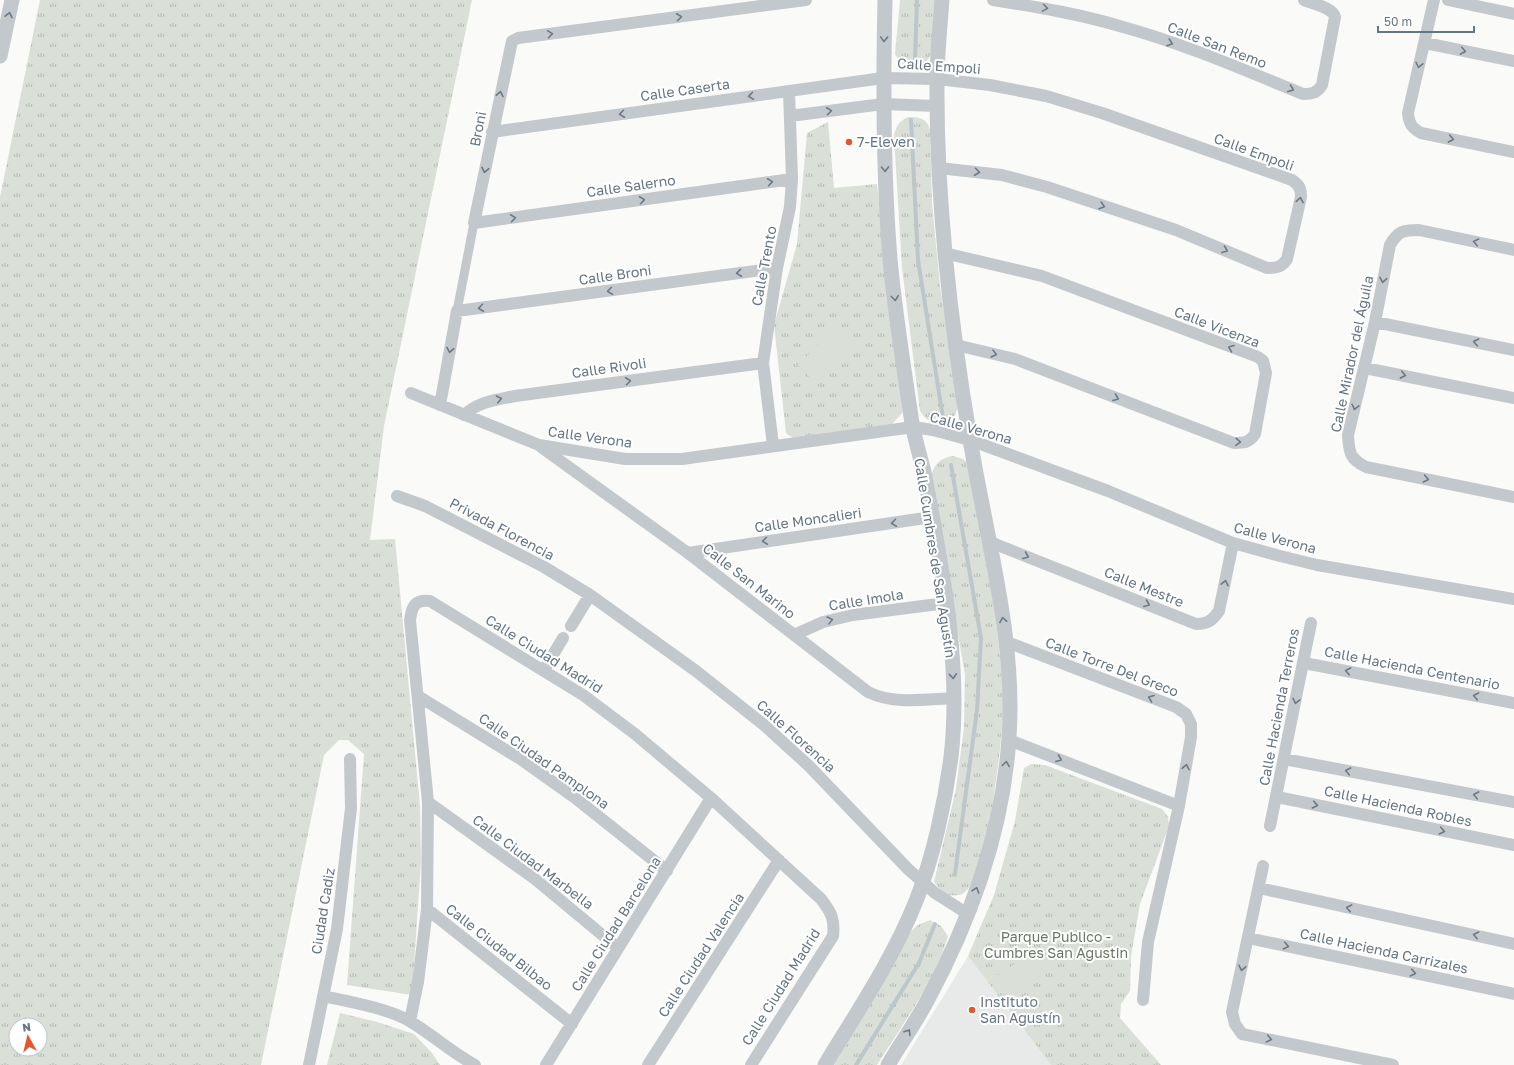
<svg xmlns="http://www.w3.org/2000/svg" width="1514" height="1065" font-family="'Golos Text',sans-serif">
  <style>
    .built { fill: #e8e9e9 }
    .grass { fill: url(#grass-tufts); fill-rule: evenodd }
    .garden { fill: #dadfd7 }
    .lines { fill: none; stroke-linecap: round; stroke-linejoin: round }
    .stream { stroke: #bbc7cb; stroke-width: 4 }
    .pedestrian { stroke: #c3c8cc; stroke-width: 9 }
    .minor { stroke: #c3c8cc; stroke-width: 12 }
    .tertiary { stroke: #c3c8cc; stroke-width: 15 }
    .oneway { stroke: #6a7a87 }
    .poi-dot { fill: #e4572e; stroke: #fff; stroke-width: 1.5 }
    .labels { text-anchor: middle; stroke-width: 4; stroke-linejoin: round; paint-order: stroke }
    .street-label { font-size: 14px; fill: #657683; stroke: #fff }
    .poi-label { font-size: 14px; fill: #657683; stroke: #fff; text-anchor: start }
    .park-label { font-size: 14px; fill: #687a64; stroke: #fff }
  </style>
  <defs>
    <pattern id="grass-tufts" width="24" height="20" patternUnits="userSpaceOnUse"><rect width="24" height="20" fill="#dadfd7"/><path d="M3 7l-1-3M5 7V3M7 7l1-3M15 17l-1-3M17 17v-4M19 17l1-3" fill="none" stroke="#b4b9b4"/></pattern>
  </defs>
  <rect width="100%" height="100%" fill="#fafaf8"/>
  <path class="built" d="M 968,956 L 1051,1065 L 901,1065 Z"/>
  <path class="grass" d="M 40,0 L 472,0 L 384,426 L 370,540 L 395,539 L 420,806 L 421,861 L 412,995 L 347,985 L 364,754 L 348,740 L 339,740 L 324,755 L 261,1065 L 0,1065 L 0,197 ZM 16,1025 L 40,1025 L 40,1049 L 16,1049 Z
    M 900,0 L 936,0 L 933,51 L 924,66 C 911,71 902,67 895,54 Z
    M 908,117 C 919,117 927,118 930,130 L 932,203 L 940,286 L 959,405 L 953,420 C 939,426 929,425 920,411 L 902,268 L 894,136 C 896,126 898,122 908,117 Z
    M 828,122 L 834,188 L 877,184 L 891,321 L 903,412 L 892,424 L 794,439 L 786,433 L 774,325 L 797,244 L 807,133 Z
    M 953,456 L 963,459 L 969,464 C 982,536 997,608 1002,681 C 1005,716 1000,752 995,787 C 992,812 987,837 979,861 C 975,872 972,893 958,895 C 946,897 941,891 934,882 L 956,789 L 964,727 L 965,675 L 931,477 C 934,464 940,458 953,456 Z
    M 1031,764 L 1045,765 L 1162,809 L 1168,817 L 1169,826 L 1140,904 L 1131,956 L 1130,991 L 1121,1004 L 1120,1018 L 1161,1065 L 1051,1065 L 968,956 L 994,895 L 1015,821 L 1024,768 Z
    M 930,920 L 941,926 L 948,936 C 935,981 902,1025 877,1065 L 834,1065 L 911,931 L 918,925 Z
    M 340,1013 L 377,1022 L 414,1034 L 432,1053 L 440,1065 L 327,1065 Z"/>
  <path class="garden" d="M 835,327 L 856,346 L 817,385 L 798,365 Z
    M 1033,952 L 1044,970 L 1006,995 L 995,977 Z"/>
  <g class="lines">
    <path class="stream" d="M 915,60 L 917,0
      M 911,120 L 918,260 L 943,418
      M 951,465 L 981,638 L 977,710 L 955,874
      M 856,1065 L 919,963 L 935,924"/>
    <path class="pedestrian" d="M 457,311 L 474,223"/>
    <path class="minor" d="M 993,0 C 1037,7 1080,14 1123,27 C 1185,44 1244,70 1303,94 C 1312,94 1317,93 1322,85 L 1335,17 C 1332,7 1313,4 1304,0
      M 1434,0 L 1408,113 C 1409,124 1412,128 1421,133 L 1514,152
      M 1448,0 L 1514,14
      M 1425,43 L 1514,61
      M 790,116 L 883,104 L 937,106
      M 492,132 L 883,78 L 937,79 L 990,85 L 1046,96 L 1102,113 L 1292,180 C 1299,185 1301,188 1301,197 L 1287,259 C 1282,267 1277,268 1267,268 L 1176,230 L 1047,187 L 1002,175 L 939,168
      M 792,179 L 474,223 L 512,41 L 518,38 L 806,0
      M 1514,250 L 1419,230 C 1403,230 1398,231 1390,245 L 1375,322 L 1348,435 C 1349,453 1350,459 1366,467 L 1514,497
      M 944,253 L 1042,276 L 1258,357 L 1263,361 L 1266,373 L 1255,434 C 1249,443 1244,443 1234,443 L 1015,359 L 956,345
      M 1375,322 L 1514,350
      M 1365,368 L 1514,398
      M 411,393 L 539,445 L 625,459 L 682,459 L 913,427 L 933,430 L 970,440 L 1108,491 L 1233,543 L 1280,556 L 1317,565 L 1514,599
      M 440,405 L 457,311 L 777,268
      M 464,415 C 480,401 495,400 515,396 L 763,363
      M 773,445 L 763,363 L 777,268 L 790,207 L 792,179 L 789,91
      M 541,447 L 688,553 L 868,692 C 894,705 926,699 955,698
      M 397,496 L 425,506 L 544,567 L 590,595 L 696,671 L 764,725 L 809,766 L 908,869 L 935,893 L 968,914
      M 990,542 L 1196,624 C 1207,624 1212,621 1219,611 L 1233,543
      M 688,553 L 932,517
      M 571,626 L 590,595
      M 794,635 L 823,622 L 853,615 L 946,603
      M 1007,642 L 1176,707 L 1186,714 L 1191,724 L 1191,737 L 1179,806 L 1148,942 L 1143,1000
      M 1304,663 L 1514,703
      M 544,670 L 563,638
      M 418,696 L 522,760 L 574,797 L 667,871
      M 1009,740 L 1179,806
      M 1284,759 L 1514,802
      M 1277,797 L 1514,845
      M 428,802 L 535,879 L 618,948
      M 1270,826 L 1311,623
      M 1263,866 L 1232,1012 L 1235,1024 L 1242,1034 L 1393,1065
      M 1259,888 L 1514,944
      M 427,909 L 572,1024
      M 1248,938 L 1514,994
      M 323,996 C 347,1001 391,1009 411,1022 C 433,1035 452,1053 475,1065
      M 410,1021 L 418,982 L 427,909 L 428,802 L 410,620 C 412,606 415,599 430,601 L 583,695 L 635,734 L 711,798 L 821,899 C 831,912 835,919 833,936 L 751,1065
      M 309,1065 L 337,929 L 351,808 L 350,759
      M 546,1065 L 711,798
      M 648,1065 L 779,860"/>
    <path class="tertiary" d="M 0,56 L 12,0
      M 825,1065 C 857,1012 893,959 916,901 C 933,858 945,803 951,757 C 962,662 941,564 924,472 C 920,456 915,440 912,423 C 904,369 895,314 890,259 C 883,173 883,86 885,0
      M 888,1065 C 901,1043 916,1022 928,999 C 971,919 1003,829 1009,738 C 1016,637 986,538 970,439 C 950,321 936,202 937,82 C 937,55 940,27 942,0"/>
  </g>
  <defs><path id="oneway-chevron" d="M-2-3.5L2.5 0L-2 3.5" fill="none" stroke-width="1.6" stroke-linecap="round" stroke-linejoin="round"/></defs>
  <g class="oneway">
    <use href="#oneway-chevron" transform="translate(1045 8) rotate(9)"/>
    <use href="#oneway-chevron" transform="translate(9 15) rotate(-78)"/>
    <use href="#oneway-chevron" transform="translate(679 17) rotate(-8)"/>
    <use href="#oneway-chevron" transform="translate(550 34) rotate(-8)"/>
    <use href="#oneway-chevron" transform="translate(884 39) rotate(92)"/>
    <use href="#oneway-chevron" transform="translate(1170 43) rotate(19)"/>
    <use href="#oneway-chevron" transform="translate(1463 51) rotate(11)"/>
    <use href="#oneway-chevron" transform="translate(1419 65) rotate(103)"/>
    <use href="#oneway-chevron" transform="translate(1291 89) rotate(22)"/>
    <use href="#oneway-chevron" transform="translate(500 94) rotate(-79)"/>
    <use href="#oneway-chevron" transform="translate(751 96) rotate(172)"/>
    <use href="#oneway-chevron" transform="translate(829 111) rotate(-7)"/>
    <use href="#oneway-chevron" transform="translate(622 114) rotate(172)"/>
    <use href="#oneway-chevron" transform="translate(1451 139) rotate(11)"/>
    <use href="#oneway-chevron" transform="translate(885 169) rotate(89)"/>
    <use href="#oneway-chevron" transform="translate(485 170) rotate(101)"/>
    <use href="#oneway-chevron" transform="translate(977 172) rotate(7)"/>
    <use href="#oneway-chevron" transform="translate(770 182) rotate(-8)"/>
    <use href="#oneway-chevron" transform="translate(642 200) rotate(-8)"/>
    <use href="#oneway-chevron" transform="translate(1300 200) rotate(-80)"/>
    <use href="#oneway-chevron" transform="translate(1102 206) rotate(18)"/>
    <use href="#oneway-chevron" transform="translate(513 218) rotate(-8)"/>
    <use href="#oneway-chevron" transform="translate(1476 242) rotate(-168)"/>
    <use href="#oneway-chevron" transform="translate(1225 250) rotate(22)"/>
    <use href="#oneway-chevron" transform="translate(739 273) rotate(172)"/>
    <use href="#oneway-chevron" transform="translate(1383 280) rotate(100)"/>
    <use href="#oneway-chevron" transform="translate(610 291) rotate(172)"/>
    <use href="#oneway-chevron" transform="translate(895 298) rotate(83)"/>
    <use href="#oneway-chevron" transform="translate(481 308) rotate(172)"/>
    <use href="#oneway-chevron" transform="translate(1476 342) rotate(-169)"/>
    <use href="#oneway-chevron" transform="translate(1231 348) rotate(-159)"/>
    <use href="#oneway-chevron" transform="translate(450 350) rotate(100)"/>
    <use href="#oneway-chevron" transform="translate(994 354) rotate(14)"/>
    <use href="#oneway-chevron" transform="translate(1403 375) rotate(11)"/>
    <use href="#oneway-chevron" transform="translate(628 381) rotate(-8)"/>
    <use href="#oneway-chevron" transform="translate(1116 398) rotate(21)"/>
    <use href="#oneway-chevron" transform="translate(499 399) rotate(-12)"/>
    <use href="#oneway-chevron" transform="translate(1355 407) rotate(104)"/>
    <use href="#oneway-chevron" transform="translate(1238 442) rotate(4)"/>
    <use href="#oneway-chevron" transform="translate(1426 479) rotate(11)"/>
    <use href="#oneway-chevron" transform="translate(894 523) rotate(172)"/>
    <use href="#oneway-chevron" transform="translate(765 541) rotate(172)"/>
    <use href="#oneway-chevron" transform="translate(1026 556) rotate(22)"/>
    <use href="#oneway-chevron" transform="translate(1225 583) rotate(-78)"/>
    <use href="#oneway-chevron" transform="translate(1147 604) rotate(22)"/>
    <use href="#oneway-chevron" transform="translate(830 620) rotate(-14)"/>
    <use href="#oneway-chevron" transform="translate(1003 620) rotate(-99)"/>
    <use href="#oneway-chevron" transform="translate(1348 671) rotate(-169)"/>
    <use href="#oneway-chevron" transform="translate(953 676) rotate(86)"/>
    <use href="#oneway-chevron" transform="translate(1476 696) rotate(-169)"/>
    <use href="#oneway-chevron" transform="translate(1151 698) rotate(-159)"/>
    <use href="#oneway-chevron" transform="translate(1296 701) rotate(102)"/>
    <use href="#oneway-chevron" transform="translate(1059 759) rotate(21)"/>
    <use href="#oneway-chevron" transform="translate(1006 764) rotate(-82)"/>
    <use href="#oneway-chevron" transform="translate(1186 767) rotate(-80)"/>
    <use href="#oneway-chevron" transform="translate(1348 771) rotate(-169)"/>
    <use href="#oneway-chevron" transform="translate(1476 795) rotate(-169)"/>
    <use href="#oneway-chevron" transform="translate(1315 805) rotate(12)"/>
    <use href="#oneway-chevron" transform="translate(1442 831) rotate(12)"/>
    <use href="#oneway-chevron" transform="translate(976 890) rotate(-71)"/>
    <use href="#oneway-chevron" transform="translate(1349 908) rotate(-168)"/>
    <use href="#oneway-chevron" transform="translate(1476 935) rotate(-168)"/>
    <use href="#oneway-chevron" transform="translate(1286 946) rotate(12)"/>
    <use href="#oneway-chevron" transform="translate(1242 968) rotate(102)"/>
    <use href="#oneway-chevron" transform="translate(1413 973) rotate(12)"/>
    <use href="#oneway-chevron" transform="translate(908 1032) rotate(-58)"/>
    <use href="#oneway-chevron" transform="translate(1269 1039) rotate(12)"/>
  </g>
  <g class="poi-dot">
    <circle cx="849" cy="142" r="4"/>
    <circle cx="972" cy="1010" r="4"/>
  </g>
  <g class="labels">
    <g class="street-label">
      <text transform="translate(1217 45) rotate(21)" y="5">Calle San Remo</text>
      <text transform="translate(939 66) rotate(4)" y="5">Calle Empoli</text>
      <text transform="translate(685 90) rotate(-8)" y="5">Calle Caserta</text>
      <text transform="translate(478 129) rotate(-79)" y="5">Broni</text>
      <text transform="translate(1254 152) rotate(20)" y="5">Calle Empoli</text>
      <text transform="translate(631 186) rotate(-8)" y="5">Calle Salerno</text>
      <text transform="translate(764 266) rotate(-79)" y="5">Calle Trento</text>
      <text transform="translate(615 275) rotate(-8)" y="5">Calle Broni</text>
      <text transform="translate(1217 327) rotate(21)" y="5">Calle Vicenza</text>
      <text transform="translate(1352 354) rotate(-78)" y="5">Calle Mirador del Águila</text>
      <text transform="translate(609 368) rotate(-8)" y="5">Calle Rivoli</text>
      <text transform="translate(971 428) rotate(16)" y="5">Calle Verona</text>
      <text transform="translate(590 437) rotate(8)" y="5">Calle Verona</text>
      <text transform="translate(808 520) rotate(-8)" y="5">Calle Moncalieri</text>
      <text transform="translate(502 529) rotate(28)" y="5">Privada Florencia</text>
      <text transform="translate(1275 538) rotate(15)" y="5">Calle Verona</text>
      <text transform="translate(935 558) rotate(81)" y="5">Calle Cumbres de San Agustín</text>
      <text transform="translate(749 581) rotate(38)" y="5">Calle San Marino</text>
      <text transform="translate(1144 587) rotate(22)" y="5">Calle Mestre</text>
      <text transform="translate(866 600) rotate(-9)" y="5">Calle Imola</text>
      <text transform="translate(544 654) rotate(32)" y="5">Calle Ciudad Madrid</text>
      <text transform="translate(1112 667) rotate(21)" y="5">Calle Torre Del Greco</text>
      <text transform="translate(1412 668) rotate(11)" y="5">Calle Hacienda Centenario</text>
      <text transform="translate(1279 707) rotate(-79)" y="5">Calle Hacienda Terreros</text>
      <text transform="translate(796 736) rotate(42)" y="5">Calle Florencia</text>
      <text transform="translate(544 761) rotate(35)" y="5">Calle Ciudad Pamplona</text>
      <text transform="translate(1398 806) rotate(12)" y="5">Calle Hacienda Robles</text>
      <text transform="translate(533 862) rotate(37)" y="5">Calle Ciudad Marbella</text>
      <text transform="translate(323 911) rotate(-81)" y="5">Ciudad Cadiz</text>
      <text transform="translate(616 924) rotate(-58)" y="5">Calle Ciudad Barcelona</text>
      <text transform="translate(499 947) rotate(38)" y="5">Calle Ciudad Bilbao</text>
      <text transform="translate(1384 951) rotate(12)" y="5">Calle Hacienda Carrizales</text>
      <text transform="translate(701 955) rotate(-57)" y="5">Calle Ciudad Valencia</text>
      <text transform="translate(781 987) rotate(-58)" y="5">Calle Ciudad Madrid</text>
    </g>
    <g class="poi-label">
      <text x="857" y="147">7-Eleven</text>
      <text x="980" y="1007">Instituto<tspan x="980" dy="16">San Agustín</tspan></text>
    </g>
    <g class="park-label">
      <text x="1056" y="942">Parque Publico -<tspan x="1056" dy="16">Cumbres San Agustin</tspan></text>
    </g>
  </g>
  <g transform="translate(28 1037) rotate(352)"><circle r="19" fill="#ffffff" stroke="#c1c8cd"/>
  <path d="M0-3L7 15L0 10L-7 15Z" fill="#e4572e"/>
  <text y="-6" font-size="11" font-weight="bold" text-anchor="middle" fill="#657683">N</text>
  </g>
  <path d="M1378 26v6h96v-6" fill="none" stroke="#657683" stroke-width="2"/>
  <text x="1384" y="26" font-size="12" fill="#657683" stroke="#ffffff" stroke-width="3" paint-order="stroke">50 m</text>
</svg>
